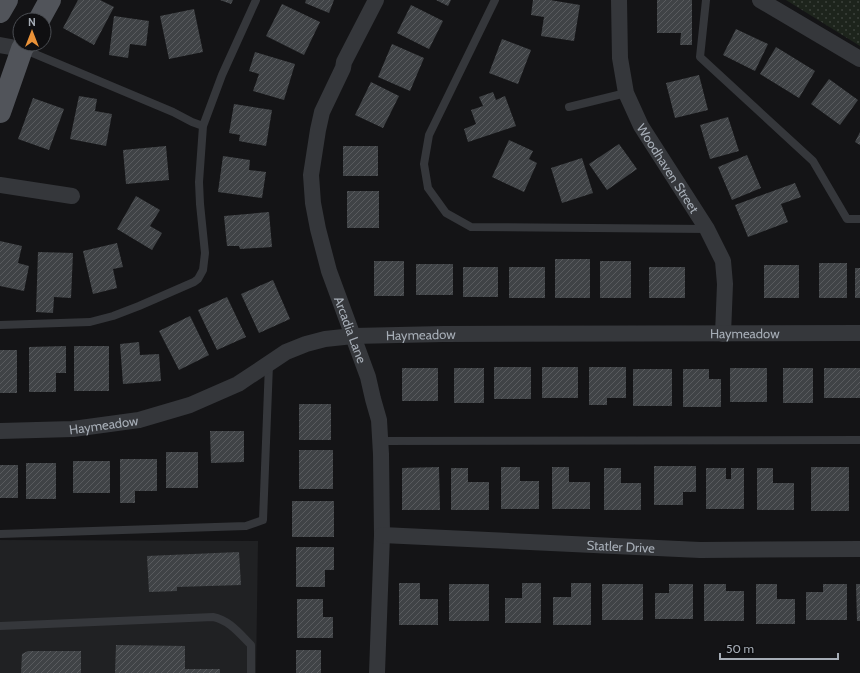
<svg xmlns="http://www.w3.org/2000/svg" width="860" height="673" font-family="Cabin,sans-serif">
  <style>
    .built { fill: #202123 }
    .grass { fill: url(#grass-dots) }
    .building { fill: url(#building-hatch) }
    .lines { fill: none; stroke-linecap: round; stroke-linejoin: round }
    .service { stroke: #35373b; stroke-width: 8 }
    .minor { stroke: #35373b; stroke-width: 16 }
    .primary { stroke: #51545a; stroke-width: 22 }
    .labels { text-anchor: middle; stroke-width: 3; stroke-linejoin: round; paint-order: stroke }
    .street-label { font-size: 13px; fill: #a6adb6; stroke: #0f0f11 }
  </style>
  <defs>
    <pattern id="grass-dots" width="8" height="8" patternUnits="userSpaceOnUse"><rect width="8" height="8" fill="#1d241c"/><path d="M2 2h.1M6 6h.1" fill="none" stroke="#3b413b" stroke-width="1.8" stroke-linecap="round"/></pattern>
    <pattern id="building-hatch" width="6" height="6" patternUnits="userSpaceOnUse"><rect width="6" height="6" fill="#404346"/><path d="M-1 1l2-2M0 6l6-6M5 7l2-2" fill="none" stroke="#595b5e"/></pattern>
  </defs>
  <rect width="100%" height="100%" fill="#141416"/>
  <path class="built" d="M 0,540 L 258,541 L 256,673 L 0,673 Z"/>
  <path class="grass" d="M 786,0 L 860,0 L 860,46 Z"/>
  <path class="building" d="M 78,0 L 100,0 L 114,7 L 94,45 L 63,28 Z
    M 220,0 L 233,0 L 231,4 Z
    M 306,0 L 334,0 L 329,13 L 305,3 Z
    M 436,0 L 451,0 L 448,6 Z
    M 533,0 L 550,0 L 580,5 L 574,41 L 541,36 L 544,17 L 531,15 Z
    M 657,0 L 692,0 L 692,45 L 680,45 L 681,33 L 657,33 Z
    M 282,4 L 320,22 L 304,55 L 266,36 Z
    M 411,5 L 443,21 L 429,49 L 397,33 Z
    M 194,9 L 203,52 L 169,59 L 160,16 Z
    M 114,16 L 149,21 L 146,46 L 130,44 L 128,58 L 109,55 Z
    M 736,29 L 768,44 L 755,71 L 723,55 Z
    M 502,39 L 531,50 L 518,84 L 489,73 Z
    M 392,44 L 424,58 L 410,91 L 378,77 Z
    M 776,47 L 815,71 L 799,98 L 760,74 Z
    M 255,52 L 295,64 L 284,100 L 253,91 L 259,74 L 249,71 Z
    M 699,75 L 708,110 L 675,118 L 666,83 Z
    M 829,79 L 858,100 L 840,125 L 811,104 Z
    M 371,82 L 399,96 L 383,128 L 355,115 Z
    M 493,92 L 496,100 L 505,96 L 516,126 L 468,142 L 464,129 L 476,124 L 471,110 L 483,106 L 479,97 Z
    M 79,96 L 97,99 L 95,111 L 112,114 L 106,146 L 70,139 Z
    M 33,98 L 64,109 L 49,150 L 18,139 Z
    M 234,104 L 272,110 L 266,146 L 239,141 L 240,135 L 229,133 Z
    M 728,117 L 739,151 L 710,159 L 700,125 Z
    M 860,132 L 860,145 L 855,142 Z
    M 509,140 L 533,151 L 529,159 L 537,163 L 524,192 L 492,177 Z
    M 619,144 L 637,169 L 607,190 L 589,164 Z
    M 166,146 L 169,180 L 126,184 L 123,150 Z
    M 343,146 L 378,146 L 378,176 L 343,176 Z
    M 747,155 L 761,188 L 732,200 L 718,167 Z
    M 223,156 L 250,160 L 249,170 L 266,172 L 262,198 L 218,192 Z
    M 582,158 L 593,193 L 562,203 L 551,168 Z
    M 795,183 L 801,197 L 781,204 L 788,222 L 748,237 L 735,205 Z
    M 347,191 L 379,191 L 379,228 L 347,228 Z
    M 136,196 L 160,210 L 150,226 L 162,233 L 152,250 L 117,229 Z
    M 269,212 L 272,247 L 240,249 L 239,246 L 227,246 L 224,216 Z
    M 0,241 L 22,246 L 18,263 L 29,266 L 24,291 L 0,286 Z
    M 117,243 L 123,267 L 113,269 L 117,288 L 93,294 L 83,251 Z
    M 38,252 L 73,253 L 71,298 L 54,297 L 53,313 L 36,312 Z
    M 555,259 L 590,259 L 590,298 L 555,298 Z
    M 374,261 L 404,261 L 404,296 L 374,296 Z
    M 600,261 L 631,261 L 631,298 L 600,298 Z
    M 819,263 L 847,263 L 847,298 L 819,298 Z
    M 416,264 L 453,264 L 453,295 L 416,295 Z
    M 764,265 L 799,265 L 799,298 L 764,298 Z
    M 463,267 L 498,267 L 498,297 L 463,297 Z
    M 509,267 L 545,267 L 545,298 L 509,298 Z
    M 649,267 L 685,267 L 685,298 L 649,298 Z
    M 855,268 L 860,268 L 860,298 L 855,298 Z
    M 273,280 L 290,319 L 259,333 L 241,294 Z
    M 227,297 L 246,337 L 217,350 L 198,310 Z
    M 190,316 L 209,355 L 179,370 L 159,331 Z
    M 139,342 L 140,355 L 159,354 L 161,381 L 123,384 L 120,344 Z
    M 66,346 L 66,373 L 56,373 L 56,392 L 29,392 L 29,347 Z
    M 74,346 L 109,346 L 109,391 L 74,391 Z
    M 0,350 L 17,350 L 17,393 L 0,393 Z
    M 494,367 L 531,367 L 531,399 L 494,399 Z
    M 542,367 L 578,367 L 578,398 L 542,398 Z
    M 589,367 L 626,367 L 626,398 L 607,398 L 607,405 L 589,405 Z
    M 402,368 L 438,368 L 438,401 L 402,401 Z
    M 454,368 L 484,368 L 484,403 L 454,403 Z
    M 730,368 L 767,368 L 767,402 L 730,402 Z
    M 783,368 L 813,368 L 813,403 L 783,403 Z
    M 824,368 L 860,368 L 860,398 L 824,398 Z
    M 633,369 L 672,369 L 672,406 L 633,406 Z
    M 683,369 L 709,369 L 709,379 L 721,379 L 721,407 L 683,407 Z
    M 299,404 L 331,404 L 331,440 L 299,440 Z
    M 210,431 L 244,431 L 244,462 L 211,463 Z
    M 299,450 L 333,450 L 333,489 L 299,489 Z
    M 166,452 L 198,452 L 198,488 L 166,488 Z
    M 120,459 L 157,459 L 157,491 L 135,491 L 135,503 L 120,503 Z
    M 73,461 L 110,461 L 110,493 L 73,493 Z
    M 26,463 L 56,463 L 56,499 L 26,499 Z
    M 0,465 L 18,465 L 18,498 L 0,498 Z
    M 654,466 L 696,466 L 696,492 L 683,492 L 683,505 L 654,505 Z
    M 439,467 L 440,510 L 402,510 L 402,468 Z
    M 501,467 L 520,467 L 520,481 L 539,481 L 539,509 L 501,509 Z
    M 552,467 L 569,467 L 569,482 L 590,482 L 590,509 L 552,509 Z
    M 811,467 L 849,467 L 849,511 L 811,511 Z
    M 451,468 L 468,468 L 468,482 L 489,482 L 489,510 L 451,510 Z
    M 604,468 L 621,468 L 621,483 L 641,483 L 641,510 L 604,510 Z
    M 706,468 L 726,468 L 726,479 L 731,479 L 731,468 L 744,468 L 744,509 L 706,509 Z
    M 757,468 L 773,468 L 773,483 L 794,483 L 794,510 L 757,510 Z
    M 292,501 L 334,501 L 334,537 L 292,537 Z
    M 296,547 L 334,547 L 334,570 L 325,570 L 325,587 L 296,587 Z
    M 239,552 L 241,585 L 177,587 L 177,591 L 149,592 L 147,556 Z
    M 399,583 L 420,583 L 420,599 L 438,599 L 438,625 L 399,625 Z
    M 522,583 L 541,583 L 541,623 L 505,623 L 505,598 L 522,598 Z
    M 571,583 L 591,583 L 591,625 L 553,625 L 553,597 L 571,597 Z
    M 449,584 L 489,584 L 489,621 L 449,621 Z
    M 602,584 L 643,584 L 643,620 L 602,620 Z
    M 669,584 L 693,584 L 693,619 L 655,619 L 655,593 L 669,593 Z
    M 704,584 L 726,584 L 726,591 L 744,591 L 744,621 L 704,621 Z
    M 756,584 L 777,584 L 777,599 L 795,599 L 795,624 L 756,624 Z
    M 823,584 L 847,584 L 847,620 L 806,620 L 806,592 L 823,592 Z
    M 856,584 L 860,584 L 860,621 L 857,621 Z
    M 297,599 L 323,599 L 323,617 L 333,617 L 333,638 L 297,638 Z
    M 116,645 L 185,646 L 185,669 L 220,669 L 220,673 L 115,673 Z
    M 296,650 L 321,650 L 321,673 L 296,673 Z
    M 28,651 L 81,651 L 81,673 L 21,673 L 22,654 Z"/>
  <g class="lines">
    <path class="service" d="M 495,0 L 429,135 L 424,164 L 428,188 L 446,213 L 471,227 L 707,229
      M 706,0 L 700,57 L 813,161 L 847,219 L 860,219
      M 569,107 L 626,93
      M 203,126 L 222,75 L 256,0
      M 0,325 L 90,322 L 113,316 L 139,306 L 194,282 L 198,279 L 203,270 L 205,253 L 200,204 L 199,182 L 203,126 L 192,122 L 173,112 L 23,49
      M 380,441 L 860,440
      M 0,534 L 246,526 L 263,520 L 269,364
      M 0,626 L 213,617 C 229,620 239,633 251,645 L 251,673"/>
    <g class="minor">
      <path id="s1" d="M 376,0 L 344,62 L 343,68 L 322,112 L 318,130 L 311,175 L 313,203 L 318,229 L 329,271 L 368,377 L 373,399 L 379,420 L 381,454 L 382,535 L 377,673"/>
      <path id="s2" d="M 619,0 L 620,58 L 626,93 L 641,126 L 707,229 L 723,261 L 725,284 L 723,334"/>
      <path d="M 760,0 L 860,59"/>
      <path d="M 0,45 L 22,49"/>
      <path d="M 0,185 L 72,196"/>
      <path id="s3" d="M 0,431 L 73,429 L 139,420 L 190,405 L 238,384 L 286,352 L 306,344 L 325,339 L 353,336 L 443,334 L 860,333"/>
      <path id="s4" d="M 382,535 L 700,550 L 860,549"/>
    </g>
    <path class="primary" d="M 0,12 L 7,0
      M 39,20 L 50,0
      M 0,112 L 22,49 L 25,44"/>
  </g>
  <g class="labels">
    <g class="street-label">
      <text dy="5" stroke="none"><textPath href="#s2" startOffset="180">Woodhaven Street</textPath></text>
      <text dy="5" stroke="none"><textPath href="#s1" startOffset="349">Arcadia Lane</textPath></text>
      <text dy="5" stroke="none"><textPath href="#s3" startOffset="764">Haymeadow</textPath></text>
      <text dy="5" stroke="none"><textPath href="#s3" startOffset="440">Haymeadow</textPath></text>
      <text dy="5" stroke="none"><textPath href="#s3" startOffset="104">Haymeadow</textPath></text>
      <text dy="5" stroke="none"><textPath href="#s4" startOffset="239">Statler Drive</textPath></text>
    </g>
  </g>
  <g transform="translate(32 32)"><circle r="19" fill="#0f0f11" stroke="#4b4e53"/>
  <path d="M0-3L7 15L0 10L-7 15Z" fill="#ea9238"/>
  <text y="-6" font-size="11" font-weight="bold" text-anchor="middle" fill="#a6adb6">N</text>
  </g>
  <path d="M720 653v6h118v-6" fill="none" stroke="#a6adb6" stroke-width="2"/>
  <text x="726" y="653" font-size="12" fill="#a6adb6" stroke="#0f0f11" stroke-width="3" paint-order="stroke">50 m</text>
</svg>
